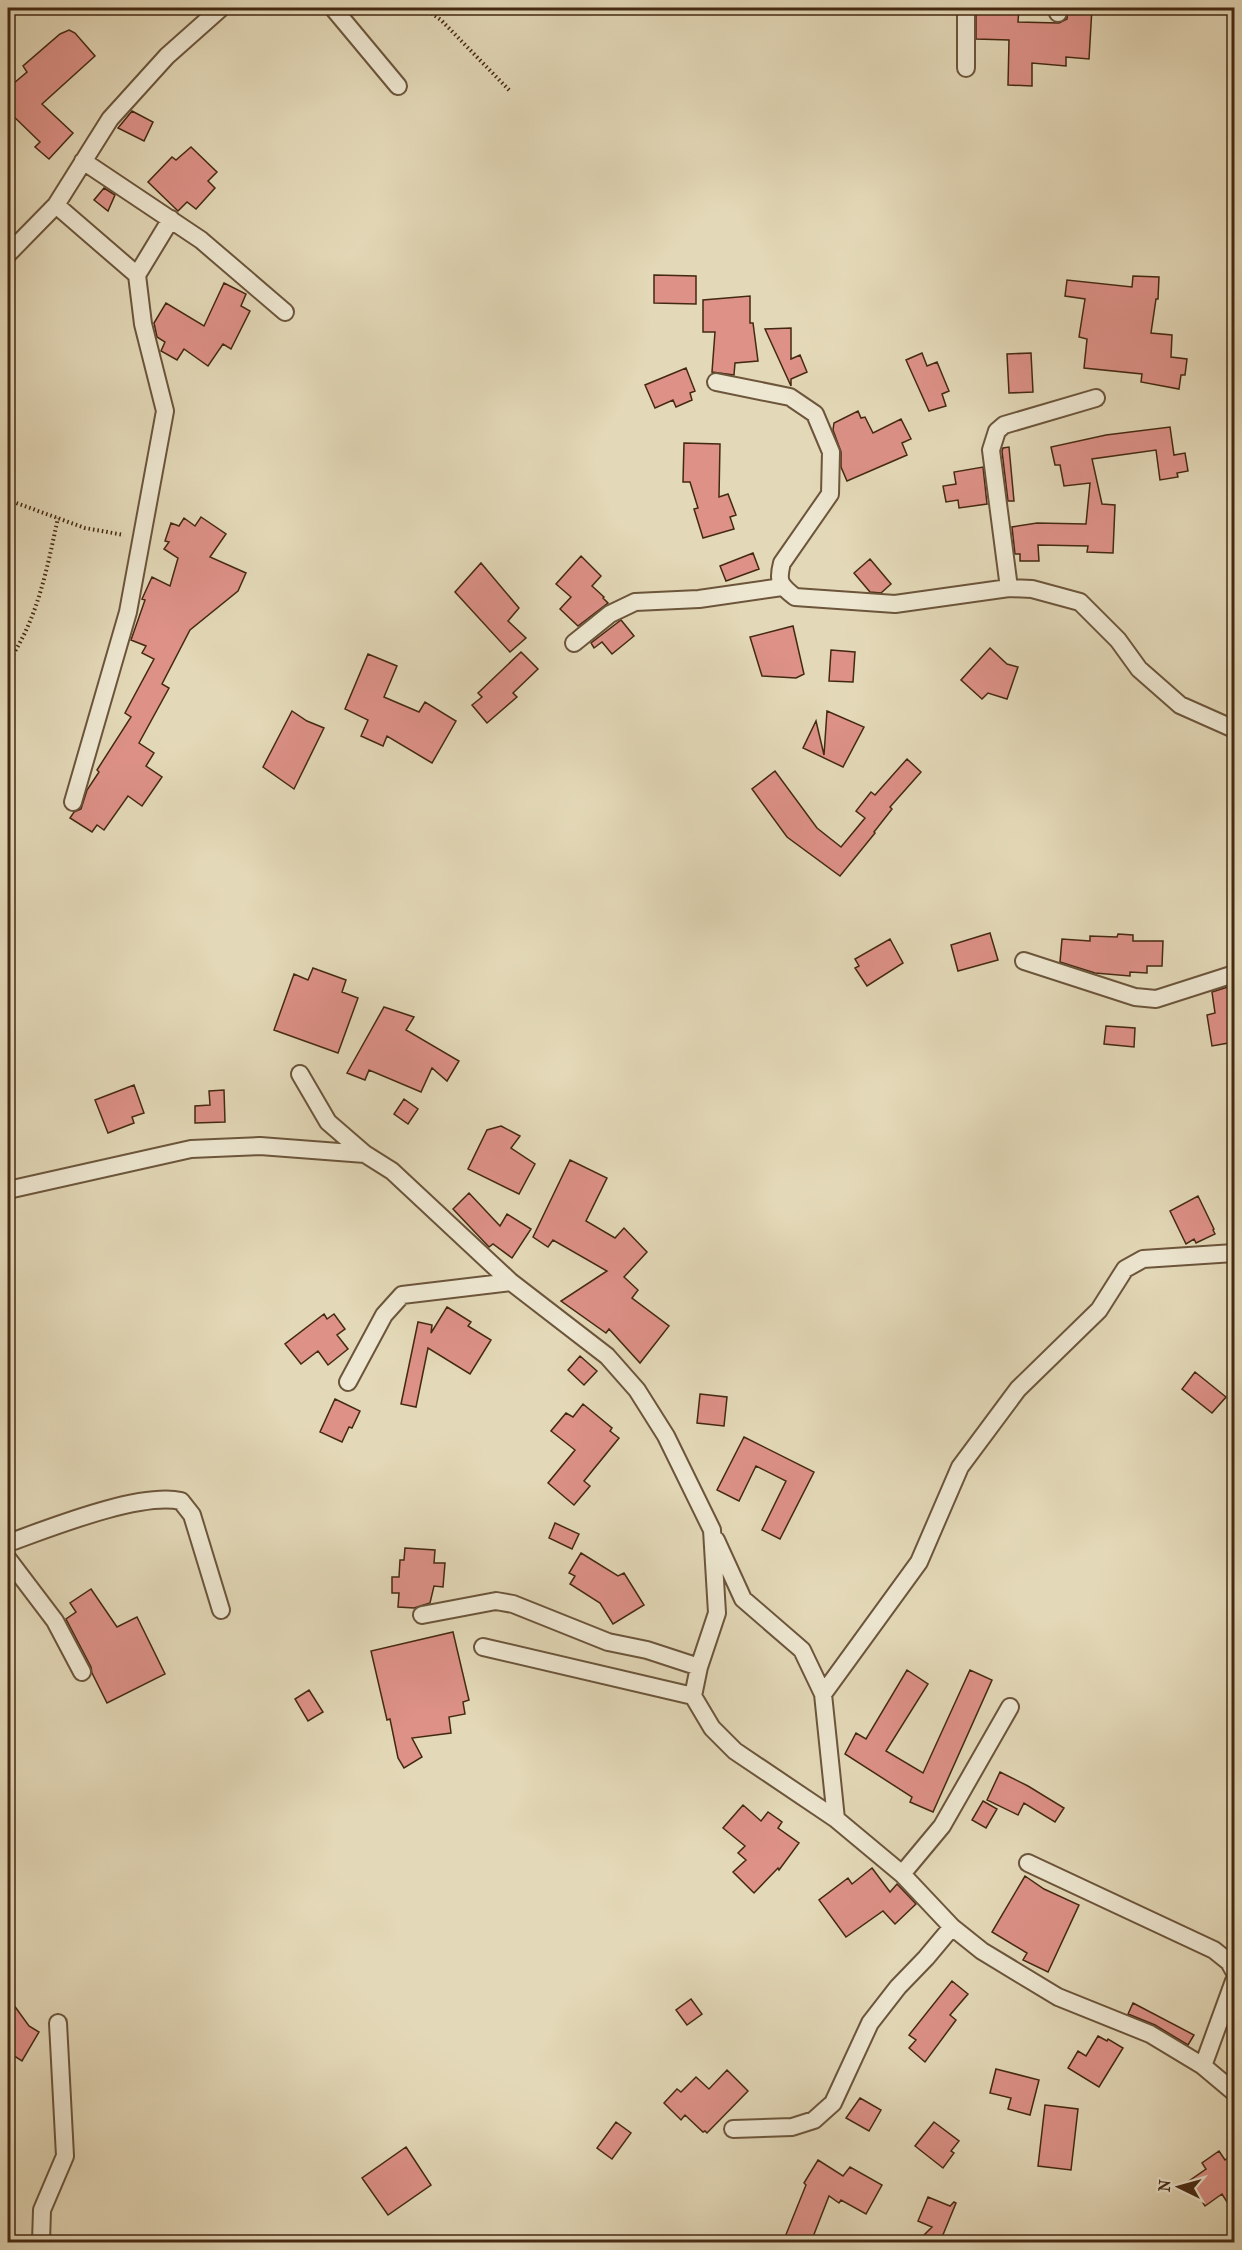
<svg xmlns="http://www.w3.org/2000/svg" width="1242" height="2250" font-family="'IM FELL French Canon',serif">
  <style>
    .building { fill: #dd9187; stroke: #442912; stroke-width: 1.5 }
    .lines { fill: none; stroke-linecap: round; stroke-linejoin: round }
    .street-casing { stroke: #6c553b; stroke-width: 20 }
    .path { stroke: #442912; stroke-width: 4; stroke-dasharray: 1.5 3; stroke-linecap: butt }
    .street { stroke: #ede6d0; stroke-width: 16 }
  </style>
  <rect width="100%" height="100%" fill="#e3d8b7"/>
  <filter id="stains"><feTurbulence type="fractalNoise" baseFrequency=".00333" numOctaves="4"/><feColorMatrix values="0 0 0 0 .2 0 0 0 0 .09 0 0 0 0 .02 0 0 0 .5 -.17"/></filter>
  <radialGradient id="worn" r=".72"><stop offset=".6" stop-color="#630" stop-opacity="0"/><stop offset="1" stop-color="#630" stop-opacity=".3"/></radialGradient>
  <path class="building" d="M 976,8 L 1019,8 L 1018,22 L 1059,23 L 1067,19 L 1068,8 L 1092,8 L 1089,59 L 1066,57 L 1066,66 L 1032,63 L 1032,86 L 1008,85 L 1009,40 L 976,39 Z
    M 69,30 L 75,33 L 95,56 L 42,104 L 73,133 L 49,159 L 35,147 L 40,142 L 8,111 L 8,88 L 27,72 L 23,66 L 60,34 Z
    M 132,111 L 153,122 L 144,141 L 118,128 Z
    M 191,147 L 217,172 L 208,181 L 215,188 L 196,209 L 187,202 L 178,211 L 148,182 L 172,157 L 176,160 Z
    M 104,188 L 115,195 L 108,211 L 94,200 Z
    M 654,275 L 696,276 L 696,304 L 654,303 Z
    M 1133,276 L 1159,277 L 1158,299 L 1156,299 L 1151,333 L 1172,335 L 1171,357 L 1187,359 L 1185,375 L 1181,375 L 1179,389 L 1141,382 L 1142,374 L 1084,368 L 1087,339 L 1079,337 L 1085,299 L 1065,296 L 1067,280 L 1132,287 Z
    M 224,283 L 246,294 L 241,306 L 250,311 L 231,349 L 223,344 L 208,366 L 184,349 L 177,360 L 161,351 L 165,342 L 157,337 L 154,323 L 166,303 L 204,326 Z
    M 750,296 L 750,323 L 753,323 L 758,361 L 735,363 L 734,375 L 712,372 L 715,332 L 703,332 L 703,300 Z
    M 791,328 L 791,359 L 800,355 L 807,372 L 791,379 L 791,386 L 765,329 Z
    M 922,353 L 927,366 L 937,362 L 949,391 L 942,394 L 946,406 L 929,411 L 906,360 Z
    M 1031,353 L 1033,392 L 1009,393 L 1007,354 Z
    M 686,368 L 695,391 L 690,393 L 692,400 L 676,407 L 673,400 L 655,408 L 645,385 Z
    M 858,411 L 861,418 L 865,417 L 873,433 L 901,419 L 911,439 L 902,443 L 907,455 L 847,481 L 841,467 L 841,452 L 833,430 L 834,423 Z
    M 1170,427 L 1174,455 L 1185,453 L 1188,471 L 1177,473 L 1178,477 L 1160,480 L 1156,450 L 1092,459 L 1102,504 L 1115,505 L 1113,553 L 1087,552 L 1088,546 L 1038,545 L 1039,561 L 1020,561 L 1020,554 L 1015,554 L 1012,527 L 1037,523 L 1086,524 L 1090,483 L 1064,486 L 1060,465 L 1055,465 L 1051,447 L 1106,435 Z
    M 684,443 L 720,444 L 719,497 L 728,494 L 736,515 L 730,517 L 734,529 L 703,538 L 694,509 L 698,508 L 690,482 L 683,482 Z
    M 1009,447 L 1014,501 L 1008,501 L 1002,451 L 1003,448 Z
    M 983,467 L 987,504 L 959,508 L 958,500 L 946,502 L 943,486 L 956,484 L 954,472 Z
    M 201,517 L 226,534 L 210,557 L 246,573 L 238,591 L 190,630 L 162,684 L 169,688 L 139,743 L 154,753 L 146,766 L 162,777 L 142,806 L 128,796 L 104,830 L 97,825 L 92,832 L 70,818 L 74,812 L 81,809 L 87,790 L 99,772 L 97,770 L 131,717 L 125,713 L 154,659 L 142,653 L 146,646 L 131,640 L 145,600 L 142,599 L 152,577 L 170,586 L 178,558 L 164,549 L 169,542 L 165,541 L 171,523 L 179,526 L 184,518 L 195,526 Z
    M 753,553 L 759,569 L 726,581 L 720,566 Z
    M 581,556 L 601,576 L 592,586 L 604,597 L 603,598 L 608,603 L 578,626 L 560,609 L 571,597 L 556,584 Z
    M 870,559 L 891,584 L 881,593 L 870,592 L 854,573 Z
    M 481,563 L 519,608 L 508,621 L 526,638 L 510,652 L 455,592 Z
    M 621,620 L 634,636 L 612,654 L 602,642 L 594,648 L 591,643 Z
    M 793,626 L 804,674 L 796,678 L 762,676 L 750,637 Z
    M 990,648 L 1007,664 L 1018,667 L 1007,699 L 988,693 L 982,699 L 961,680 Z
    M 831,650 L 855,652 L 853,682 L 829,681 Z
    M 521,652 L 538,669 L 513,693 L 517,697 L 487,723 L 472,705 L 482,697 L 478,693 Z
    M 368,654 L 397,666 L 384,697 L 419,712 L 425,702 L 456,721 L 432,763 L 387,736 L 383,746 L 361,736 L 368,720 L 345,709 Z
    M 292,711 L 307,721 L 324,728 L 294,789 L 263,767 Z
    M 827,711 L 864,727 L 843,767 L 803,748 L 816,721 L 824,755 Z
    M 907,759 L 921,772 L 890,807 L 892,809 L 874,832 L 875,833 L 840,876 L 787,837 L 752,789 L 775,771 L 817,828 L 841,847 L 865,818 L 856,811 L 871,792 L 875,795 Z
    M 990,933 L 998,960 L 958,971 L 951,945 Z
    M 1118,934 L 1133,935 L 1133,941 L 1163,941 L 1162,966 L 1147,966 L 1147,973 L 1130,972 L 1130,976 L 1095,973 L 1060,962 L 1062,939 L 1090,941 L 1090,936 L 1117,937 Z
    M 890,939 L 903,963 L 867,986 L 855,968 L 859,966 L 855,959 Z
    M 313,968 L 346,980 L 342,992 L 358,998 L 338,1053 L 274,1030 L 294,974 L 308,980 Z
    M 1234,985 L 1234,1042 L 1212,1046 L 1207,1015 L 1215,1013 L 1212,992 Z
    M 384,1007 L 414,1017 L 406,1030 L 459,1061 L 447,1081 L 432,1068 L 421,1092 L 369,1070 L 365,1080 L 347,1073 Z
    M 1106,1026 L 1135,1028 L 1134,1047 L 1104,1044 Z
    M 134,1085 L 144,1113 L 132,1117 L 134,1123 L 108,1133 L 95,1100 Z
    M 224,1090 L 225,1122 L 195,1123 L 195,1106 L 210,1105 L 209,1091 Z
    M 404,1099 L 418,1109 L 408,1124 L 394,1114 Z
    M 501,1126 L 520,1136 L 511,1148 L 535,1164 L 519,1194 L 468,1169 L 487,1130 Z
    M 570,1160 L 607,1178 L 586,1221 L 615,1238 L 624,1228 L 647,1252 L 624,1277 L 638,1290 L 632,1298 L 669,1326 L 640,1363 L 609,1329 L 606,1333 L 561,1301 L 607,1271 L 553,1240 L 548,1247 L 533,1237 Z
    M 469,1193 L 500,1226 L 507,1214 L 531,1229 L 512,1258 L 493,1244 L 489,1247 L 453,1209 Z
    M 1198,1196 L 1214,1229 L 1213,1230 L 1215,1234 L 1196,1243 L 1194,1239 L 1186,1244 L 1170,1211 Z
    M 447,1307 L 471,1322 L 468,1326 L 491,1340 L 470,1374 L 428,1348 L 416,1407 L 401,1404 L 418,1322 L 432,1325 L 431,1333 Z
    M 324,1314 L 327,1319 L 334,1314 L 345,1329 L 337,1335 L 348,1349 L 328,1365 L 318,1351 L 301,1364 L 285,1344 Z
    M 580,1356 L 597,1371 L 584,1385 L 568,1370 Z
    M 1195,1372 L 1226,1397 L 1212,1413 L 1182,1389 Z
    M 700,1394 L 727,1397 L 724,1426 L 697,1423 Z
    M 335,1399 L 360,1411 L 352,1428 L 349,1427 L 342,1442 L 320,1432 Z
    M 583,1404 L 612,1428 L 610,1431 L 619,1438 L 584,1481 L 590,1486 L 574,1505 L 548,1483 L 575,1450 L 551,1431 L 566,1413 L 573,1417 Z
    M 744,1437 L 814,1472 L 780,1539 L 762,1530 L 786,1481 L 756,1466 L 739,1501 L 717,1490 Z
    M 555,1523 L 579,1534 L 572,1549 L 549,1538 Z
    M 405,1548 L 435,1550 L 434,1563 L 445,1563 L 443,1587 L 434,1586 L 430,1603 L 414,1608 L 398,1607 L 399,1593 L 392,1593 L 392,1577 L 399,1577 L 400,1560 L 404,1560 Z
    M 581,1553 L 618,1576 L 624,1573 L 644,1605 L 613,1624 L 600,1603 L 570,1584 L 575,1576 L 569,1573 Z
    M 91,1589 L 117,1627 L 137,1617 L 165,1674 L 107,1703 L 92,1673 L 91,1667 L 66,1619 L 76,1612 L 70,1603 Z
    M 453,1632 L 469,1700 L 463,1702 L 465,1714 L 449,1717 L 451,1733 L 412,1738 L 422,1757 L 404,1768 L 398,1758 L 390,1719 L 387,1720 L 371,1651 Z
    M 907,1670 L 928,1684 L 886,1751 L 923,1773 L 970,1670 L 992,1680 L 933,1812 L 910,1802 L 912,1797 L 845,1754 L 856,1733 L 866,1739 Z
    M 309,1690 L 323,1712 L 308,1721 L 295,1699 Z
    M 1000,1772 L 1028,1786 L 1064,1808 L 1055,1822 L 1024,1803 L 1018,1815 L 987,1800 Z
    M 983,1801 L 997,1809 L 986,1828 L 972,1820 Z
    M 743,1805 L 761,1821 L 768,1812 L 782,1822 L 778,1828 L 799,1843 L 779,1870 L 778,1868 L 754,1893 L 733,1872 L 746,1860 L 738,1853 L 745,1846 L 723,1828 Z
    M 872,1868 L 890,1892 L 897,1884 L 916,1904 L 895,1924 L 883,1911 L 846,1937 L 819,1900 L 848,1878 L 852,1884 Z
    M 1025,1876 L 1044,1889 L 1079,1905 L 1048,1972 L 1023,1960 L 1027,1953 L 992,1932 Z
    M 952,1981 L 968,1994 L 950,2015 L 956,2020 L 925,2062 L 909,2048 L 916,2040 L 909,2035 Z
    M 8,1997 L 29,2026 L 39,2032 L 22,2061 L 8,2052 Z
    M 691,1999 L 702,2014 L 687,2025 L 676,2010 Z
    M 1133,2003 L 1194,2035 L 1188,2045 L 1155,2025 L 1128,2014 Z
    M 1098,2036 L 1107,2041 L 1108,2039 L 1123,2048 L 1099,2087 L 1068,2068 L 1078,2051 L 1086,2056 Z
    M 996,2069 L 1039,2080 L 1030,2115 L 1008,2109 L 1011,2098 L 990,2093 Z
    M 727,2070 L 748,2091 L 707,2133 L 705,2131 L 703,2132 L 685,2115 L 681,2120 L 664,2103 L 677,2089 L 681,2092 L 696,2077 L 709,2089 Z
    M 860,2098 L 881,2110 L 869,2131 L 846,2118 Z
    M 1045,2105 L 1078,2109 L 1071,2170 L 1038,2166 Z
    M 616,2122 L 631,2133 L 612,2159 L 597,2148 Z
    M 934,2122 L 959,2141 L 951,2151 L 954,2153 L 943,2168 L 915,2146 Z
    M 406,2147 L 431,2185 L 388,2215 L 362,2178 Z
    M 1219,2151 L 1225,2160 L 1234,2153 L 1234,2213 L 1222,2194 L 1205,2206 L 1189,2181 L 1206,2169 L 1202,2163 Z
    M 818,2160 L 843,2176 L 850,2167 L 882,2185 L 866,2214 L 841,2200 L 839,2203 L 829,2196 L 811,2242 L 783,2242 L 806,2185 L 804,2183 Z
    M 928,2197 L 950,2206 L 954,2202 L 956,2203 L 940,2242 L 917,2242 L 932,2227 L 918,2221 Z"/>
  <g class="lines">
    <g class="street-casing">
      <path id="street" d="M 333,8 L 398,86
        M 966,8 L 966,68
        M 1058,8 L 1058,13
        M 83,161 L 201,240 L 285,312
        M 56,205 L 137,275 L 143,324 L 165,411 L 128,612 L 73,802
        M 8,254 L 56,205 L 110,119 L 167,56 L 221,8
        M 137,275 L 171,219
        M 716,382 L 790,397 L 815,414 L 831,452 L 830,494 L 782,563 C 777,582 780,585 795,597 L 895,604 L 1009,588 L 1032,589 L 1080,602 L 1118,640 L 1139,669 L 1180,705 L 1234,729
        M 1009,588 L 991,450 L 997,431 L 1004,425 L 1096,398
        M 574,643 L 610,614 L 635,602 L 699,599 L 782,587
        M 1024,961 L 1135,997 L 1156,999 L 1234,974
        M 300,1074 L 328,1122 L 365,1154
        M 8,1190 L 191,1149 L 260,1146 L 365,1154 L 392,1171 L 511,1282 L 607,1356 L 637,1390 L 666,1436 L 712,1530 L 717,1613 L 699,1667 L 693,1696 L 712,1728 L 735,1751 L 836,1819 L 902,1874 L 952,1927 L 982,1951 L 1058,1997 L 1150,2034 L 1203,2066 L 1234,2092
        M 348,1382 L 384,1315 L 402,1295 L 511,1282
        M 716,1540 L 743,1599 L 802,1650 L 823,1694 L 836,1819
        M 8,1543 C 50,1528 139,1492 181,1501 L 192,1515 L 221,1610
        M 8,1559 L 55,1621 L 82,1672
        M 422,1615 L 496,1601 L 513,1604 L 608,1642 L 647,1650 L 699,1667
        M 483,1647 L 693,1696
        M 823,1694 L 919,1562 L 960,1467 L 1018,1389 L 1099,1310 L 1125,1269 L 1143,1259 L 1234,1253
        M 1028,1863 L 1214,1950 L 1229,1962 L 1234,1971
        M 902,1874 L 942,1826 L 1010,1707
        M 1203,2066 L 1234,1981
        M 733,2129 L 792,2127 L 814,2120 L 833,2103 L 870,2023 L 898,1987 L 926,1958 L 952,1927
        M 41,2242 L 42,2210 L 65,2156 L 58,2023"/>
    </g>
    <path class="path" d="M 424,8 L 441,20 L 510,91
      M 8,500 L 85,528 L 124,535
      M 8,662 C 38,619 47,568 58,518"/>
    <use href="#street" class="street"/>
  </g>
  <rect width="1242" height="2250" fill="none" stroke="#e3d8b7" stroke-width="30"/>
  <rect x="9" y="9" width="1224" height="2232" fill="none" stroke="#442912" stroke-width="3"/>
  <rect x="15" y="15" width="1212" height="2220" fill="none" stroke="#442912" stroke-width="1.5"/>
  <g transform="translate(1179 2187) rotate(275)" stroke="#ede6d0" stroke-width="4.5" paint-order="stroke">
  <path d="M0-4.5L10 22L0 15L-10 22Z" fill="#442912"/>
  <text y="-9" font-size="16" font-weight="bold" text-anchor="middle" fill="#442912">N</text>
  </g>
  <rect width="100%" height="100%" filter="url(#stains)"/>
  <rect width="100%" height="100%" fill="url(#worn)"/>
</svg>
